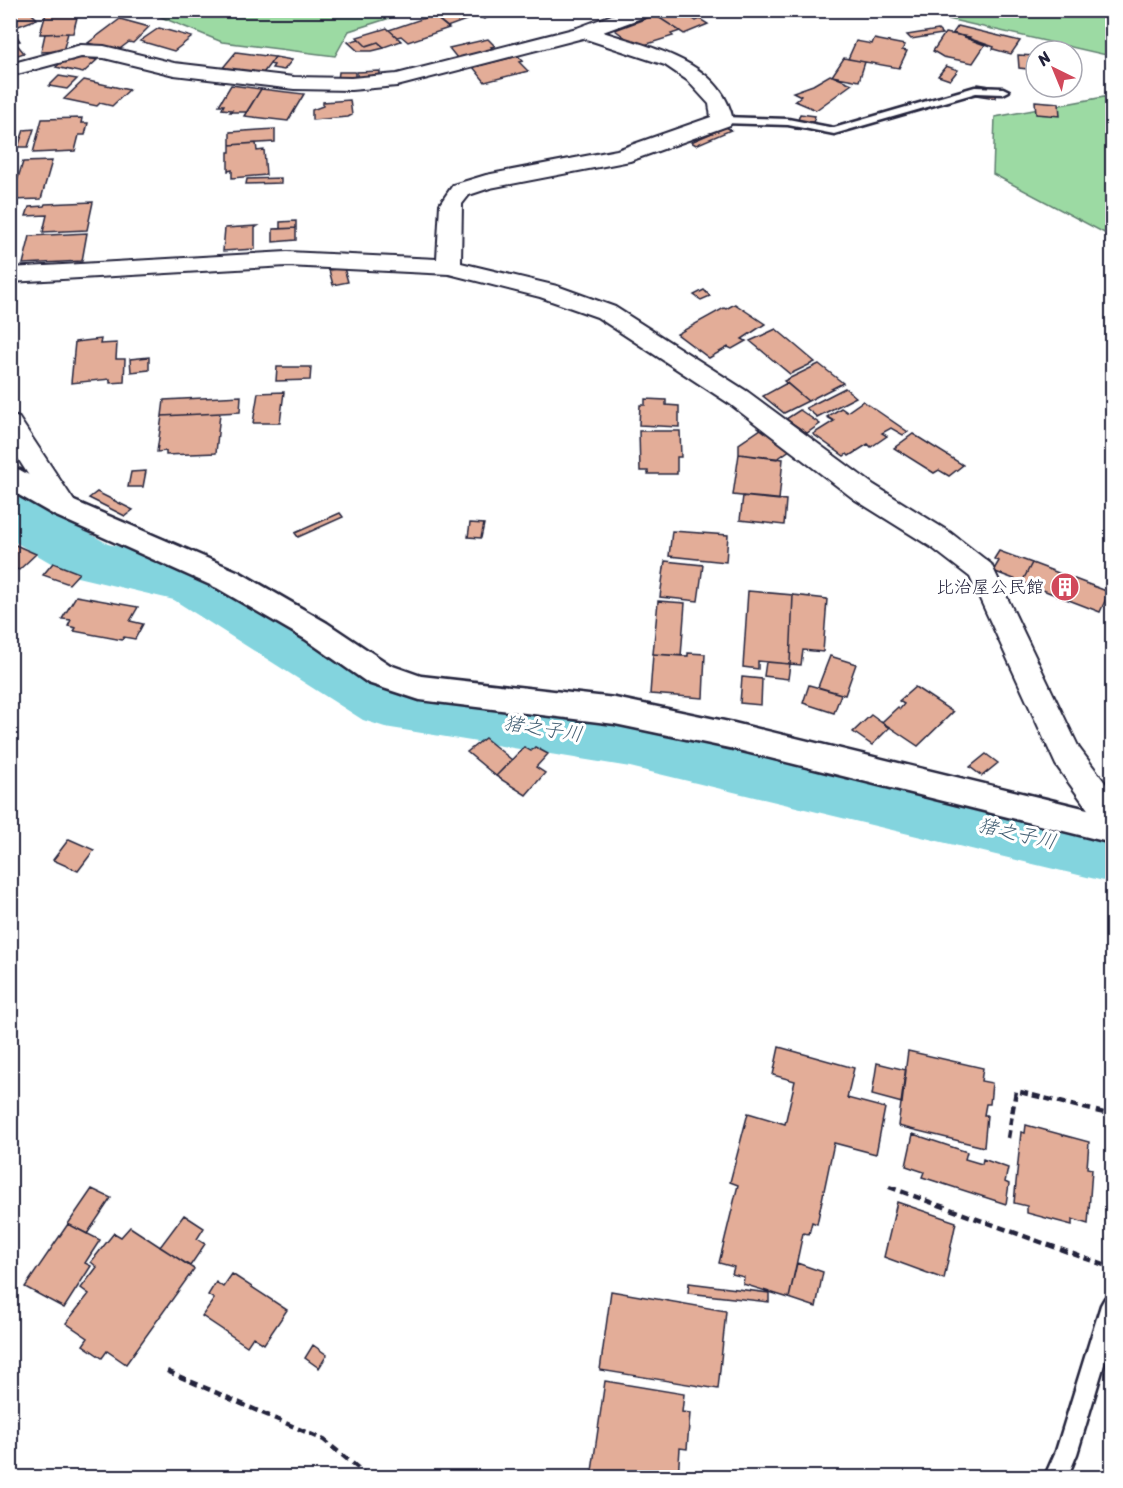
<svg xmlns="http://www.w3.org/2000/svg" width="1123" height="1488" font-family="Sriracha,'Klee One',sans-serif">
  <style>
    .green { fill: #9cdaa3; stroke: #5f7e6f; stroke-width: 1.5 }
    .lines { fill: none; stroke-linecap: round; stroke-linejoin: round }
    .river { fill: #83d4de; fill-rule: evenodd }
    .building { fill: #e3ad98; stroke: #22223b; stroke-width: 1.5 }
    .lane-casing { stroke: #22223b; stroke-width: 5 }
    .street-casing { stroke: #22223b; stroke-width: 4 }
    .secondary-casing { stroke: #22223b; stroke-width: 5 }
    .path { stroke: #22223b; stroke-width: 4.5; stroke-dasharray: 8 5; stroke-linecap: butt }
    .lane { fill: #fff; fill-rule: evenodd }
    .street { fill: #fff; fill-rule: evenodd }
    .secondary { fill: #fff; fill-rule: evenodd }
    .labels { text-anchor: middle; stroke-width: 6; stroke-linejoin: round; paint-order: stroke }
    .poi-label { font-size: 18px; fill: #22223b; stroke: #fff; text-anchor: end }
    .water-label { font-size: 20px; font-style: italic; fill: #446074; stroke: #fff }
  </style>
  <rect width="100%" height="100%" fill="#fff"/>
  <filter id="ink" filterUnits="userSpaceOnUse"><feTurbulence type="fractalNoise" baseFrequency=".0167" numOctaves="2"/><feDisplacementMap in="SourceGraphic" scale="12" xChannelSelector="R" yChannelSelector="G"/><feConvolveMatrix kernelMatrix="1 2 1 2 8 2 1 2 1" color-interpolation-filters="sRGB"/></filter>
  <g filter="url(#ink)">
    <path class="green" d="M 146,11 L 412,11 L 349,31 L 335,56 L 222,42 Z
      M 913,11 L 1112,11 L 1112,237 L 993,174 L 995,117 L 1109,96 L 1111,56 Z"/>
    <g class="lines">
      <path class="river" d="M 10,494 L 30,499 L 108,544 L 211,568 L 399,681 L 630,717 L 1112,827 L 1112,883 L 630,767 L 385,727 L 363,720 L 174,600 L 73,576 L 10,539 Z"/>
    </g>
    <path class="building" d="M 10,10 L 28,10 L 37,19 L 16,27 L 10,27 Z
      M 47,10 L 79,10 L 73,33 L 40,34 Z
      M 463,10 L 499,10 L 496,11 L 499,13 L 484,19 Z
      M 667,10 L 680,10 L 696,21 L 700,19 L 708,24 L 684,34 L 655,15 Z
      M 433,15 L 449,28 L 408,42 L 401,36 L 397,37 L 389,30 Z
      M 443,15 L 459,15 L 466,20 L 447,27 L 435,17 Z
      M 655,15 L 680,31 L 671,34 L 673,36 L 638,47 L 615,30 Z
      M 120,19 L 149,27 L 133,43 L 129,42 L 117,51 L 88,43 Z
      M 958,26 L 1020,41 L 1011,54 L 993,49 L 994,47 L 953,33 Z
      M 159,28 L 192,37 L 174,51 L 140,41 Z
      M 387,28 L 401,41 L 384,47 L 378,42 L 366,46 L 357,37 Z
      M 938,30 L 942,34 L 911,39 L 907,35 Z
      M 68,33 L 63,51 L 41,52 L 45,34 Z
      M 945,33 L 970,37 L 968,39 L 985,45 L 973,63 L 943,57 L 933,51 Z
      M 16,35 L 20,41 L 15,42 L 24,53 L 12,57 L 10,36 Z
      M 359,39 L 366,46 L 378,42 L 384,48 L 372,51 L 358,51 L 348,42 Z
      M 488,39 L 495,46 L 491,47 L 493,49 L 457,58 L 449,48 Z
      M 874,39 L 905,45 L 902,50 L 907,51 L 899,68 L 848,59 L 856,41 L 872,44 Z
      M 236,52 L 275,57 L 261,76 L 221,70 Z
      M 1018,55 L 1036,56 L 1036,70 L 1019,68 Z
      M 78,56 L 97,60 L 83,73 L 56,67 L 65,59 L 73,61 Z
      M 518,56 L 523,61 L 519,62 L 528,71 L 485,82 L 473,67 Z
      M 275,57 L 292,60 L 284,70 L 272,68 L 274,65 L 270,64 Z
      M 844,58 L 865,62 L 859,81 L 832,76 Z
      M 946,66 L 958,70 L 950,80 L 938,76 Z
      M 380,71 L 380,79 L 357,80 L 357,72 Z
      M 339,72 L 355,72 L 355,80 L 338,80 Z
      M 830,75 L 852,84 L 816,110 L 795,101 L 801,96 L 793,92 L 813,85 Z
      M 59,76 L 77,79 L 67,89 L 49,86 Z
      M 84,80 L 129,90 L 112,106 L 100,103 L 97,106 L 64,99 Z
      M 978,84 L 997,87 L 995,98 L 975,95 Z
      M 231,85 L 261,89 L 247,112 L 230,112 L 232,110 L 222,109 L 224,105 L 219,105 Z
      M 261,89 L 304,94 L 288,121 L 244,116 Z
      M 350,100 L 352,115 L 348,117 L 312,120 L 312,110 L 323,106 L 323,102 Z
      M 1035,101 L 1059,103 L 1060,116 L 1036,114 Z
      M 800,114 L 815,116 L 812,126 L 807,125 L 806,130 L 795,129 Z
      M 82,118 L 81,123 L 88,123 L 85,135 L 79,135 L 75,151 L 33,153 L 42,119 Z
      M 726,127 L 731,130 L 696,145 L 691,142 Z
      M 34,129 L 28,147 L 18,147 L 24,130 Z
      M 275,129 L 275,142 L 230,145 L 230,132 Z
      M 256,143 L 257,151 L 264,150 L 266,175 L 232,178 L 232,170 L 228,171 L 228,152 L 230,152 L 230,145 Z
      M 52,161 L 41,199 L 11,200 L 23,162 Z
      M 281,178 L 281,183 L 246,184 L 247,179 Z
      M 93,202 L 87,230 L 43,232 L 47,215 L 26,216 L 29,207 L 44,206 L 45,204 Z
      M 296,221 L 296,228 L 280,229 L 280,222 Z
      M 258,226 L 255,228 L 255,249 L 223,251 L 225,228 Z
      M 296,228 L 296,240 L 273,242 L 273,229 Z
      M 87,233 L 82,261 L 23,264 L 30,236 Z
      M 344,268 L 348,282 L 333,285 L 329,270 Z
      M 704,290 L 710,296 L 701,300 L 694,295 Z
      M 735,304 L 765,324 L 742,339 L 746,341 L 732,349 L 728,347 L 709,358 L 677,334 L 724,308 L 726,309 Z
      M 776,329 L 815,362 L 790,374 L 750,341 Z
      M 101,339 L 100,344 L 117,343 L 116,359 L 125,359 L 124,382 L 110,383 L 110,379 L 71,383 L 75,342 Z
      M 149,357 L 149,370 L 131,372 L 130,359 Z
      M 819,364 L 843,383 L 808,401 L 784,381 Z
      M 277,367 L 311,367 L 310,380 L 276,381 Z
      M 787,383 L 808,401 L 784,413 L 763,396 Z
      M 845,388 L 856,397 L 817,417 L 806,408 Z
      M 284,392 L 280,423 L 253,423 L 258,393 Z
      M 241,396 L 240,412 L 162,416 L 164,400 Z
      M 645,399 L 666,400 L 666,405 L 679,406 L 679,427 L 639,425 L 640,405 L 645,405 Z
      M 863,401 L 908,432 L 903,435 L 891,428 L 882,433 L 887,436 L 871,447 L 868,444 L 849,456 L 847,454 L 844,456 L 813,434 L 834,421 L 827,417 L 841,408 L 847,412 Z
      M 800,410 L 820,424 L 807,433 L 786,419 Z
      M 220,413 L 216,453 L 166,455 L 166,451 L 157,452 L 162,416 Z
      M 764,427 L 794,447 L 777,459 L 739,454 L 739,444 Z
      M 639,431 L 680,431 L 681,457 L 677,457 L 677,474 L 648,474 L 648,471 L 640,471 Z
      M 913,434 L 963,465 L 949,476 L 939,470 L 934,473 L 894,448 Z
      M 739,454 L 783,459 L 779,500 L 733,495 Z
      M 146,471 L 143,487 L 128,487 L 131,472 Z
      M 97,492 L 133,510 L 125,516 L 89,498 Z
      M 743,496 L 786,500 L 784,525 L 740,520 Z
      M 340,513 L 343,517 L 298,537 L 295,533 Z
      M 470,523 L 484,524 L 481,538 L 468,537 Z
      M 672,531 L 728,535 L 726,562 L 669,556 Z
      M 11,543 L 36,554 L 19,570 L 10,567 Z
      M 999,551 L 1032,563 L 1022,582 L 993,571 L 999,561 L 994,559 Z
      M 665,561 L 703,565 L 698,601 L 660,597 Z
      M 53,563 L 79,573 L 69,584 L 43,575 Z
      M 1032,563 L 1109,592 L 1100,612 L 1022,582 Z
      M 748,591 L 793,595 L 790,664 L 758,661 L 758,669 L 743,667 Z
      M 793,595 L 827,599 L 823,652 L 803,650 L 801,665 L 790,664 Z
      M 76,596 L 138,607 L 130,621 L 143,624 L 135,639 L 124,637 L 122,640 L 74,631 L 76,628 L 68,626 L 71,620 L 62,619 Z
      M 658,601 L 685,603 L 681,656 L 653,654 Z
      M 688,653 L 705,654 L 703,698 L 650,694 L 653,654 L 688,656 Z
      M 830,656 L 856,664 L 845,695 L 818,687 Z
      M 766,662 L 790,664 L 788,679 L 764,676 Z
      M 742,677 L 762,679 L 761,705 L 740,703 Z
      M 809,685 L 841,694 L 834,713 L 803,703 Z
      M 915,687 L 953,712 L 918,746 L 882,722 L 898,707 L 900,709 L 904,704 L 899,701 Z
      M 871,715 L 889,728 L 872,745 L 853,732 Z
      M 485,738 L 512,760 L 496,776 L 467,752 Z
      M 524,747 L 531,751 L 535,747 L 548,754 L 536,767 L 545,773 L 526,795 L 496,776 Z
      M 986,754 L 998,763 L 982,776 L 970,767 Z
      M 69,839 L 94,850 L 78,871 L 53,860 Z
      M 779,1047 L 854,1068 L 847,1098 L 885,1108 L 876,1154 L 834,1143 L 817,1224 L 812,1222 L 809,1234 L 803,1233 L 789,1298 L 743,1284 L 744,1277 L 732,1274 L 734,1267 L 719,1263 L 738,1185 L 730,1182 L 748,1113 L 785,1124 L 795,1081 L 773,1075 Z
      M 908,1051 L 983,1068 L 981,1081 L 992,1083 L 990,1104 L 986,1104 L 984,1115 L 987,1115 L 984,1147 L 898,1126 Z
      M 877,1063 L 906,1070 L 902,1103 L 872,1095 Z
      M 1026,1125 L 1089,1142 L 1087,1168 L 1092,1169 L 1088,1224 L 1072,1219 L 1072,1225 L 1027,1213 L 1027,1206 L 1014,1203 L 1021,1132 L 1025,1133 Z
      M 913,1134 L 967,1152 L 965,1159 L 982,1164 L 983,1159 L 1008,1168 L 1005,1182 L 1009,1184 L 1006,1204 L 922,1177 L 924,1172 L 906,1166 Z
      M 92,1189 L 111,1198 L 87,1234 L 68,1224 Z
      M 897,1202 L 956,1222 L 944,1279 L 884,1257 Z
      M 184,1215 L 204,1228 L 197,1239 L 205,1244 L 190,1266 L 160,1247 Z
      M 68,1224 L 100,1240 L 85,1263 L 91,1266 L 64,1308 L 25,1287 Z
      M 130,1227 L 194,1269 L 126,1364 L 107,1351 L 102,1358 L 83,1345 L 88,1338 L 66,1323 L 89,1294 L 81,1288 L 97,1267 L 91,1262 L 114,1233 L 121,1237 Z
      M 797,1263 L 823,1272 L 816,1307 L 789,1298 Z
      M 232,1274 L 287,1310 L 264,1344 L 253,1337 L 247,1346 L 202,1316 L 214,1299 L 208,1295 L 216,1282 L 223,1287 Z
      M 689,1283 L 769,1293 L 769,1302 L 688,1293 Z
      M 611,1291 L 726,1311 L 718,1389 L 600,1370 Z
      M 313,1345 L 327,1355 L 319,1368 L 305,1358 Z
      M 605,1381 L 684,1394 L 682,1412 L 690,1413 L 687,1449 L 680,1448 L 678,1478 L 591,1478 Z"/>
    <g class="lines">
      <g class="lane-casing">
        <path id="lane" d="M 975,87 L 1003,88 L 1009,91 L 1003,94 L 976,93 L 834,134 L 788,125 L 722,123 L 716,120 L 722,117 L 788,119 L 834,128 Z
          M 1112,1294 L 1112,1338 L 1077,1454 L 1067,1478 L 1044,1478 L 1056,1451 L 1101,1305 L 1105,1298 Z"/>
      </g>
      <g class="street-casing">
        <path id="street" d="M 625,10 L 655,10 L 652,14 L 603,32 C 652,48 722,62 733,120 L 730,125 L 630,161 L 490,188 L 469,195 L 462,204 L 461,263 L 557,286 L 615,307 L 748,392 L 874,485 L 951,533 L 991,564 L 1079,748 L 1112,792 L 1112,829 L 1100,826 L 1056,765 L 970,577 L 931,547 L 854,499 L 730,404 L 597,317 L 540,297 L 449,274 L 287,266 L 10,282 L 10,268 L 287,252 L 437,259 L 440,204 L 453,185 L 486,175 L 617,150 L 711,117 L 709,104 L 687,80 L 665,65 L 583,38 L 397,86 L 351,90 L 294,89 L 174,75 L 104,58 L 81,57 L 10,76 L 10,64 L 81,45 L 104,46 L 174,63 L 294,77 L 351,78 L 397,74 L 577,28 Z
          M 10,415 L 19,418 L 74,501 L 78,508 L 74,515 L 64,518 L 54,515 L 10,446 Z"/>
      </g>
      <g class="secondary-casing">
        <path id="secondary" d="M 10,467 L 20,470 L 74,501 L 239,572 L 327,623 L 390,665 L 421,676 L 615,698 L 734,723 L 1112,815 L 1112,843 L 734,749 L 615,724 L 420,700 L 368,683 L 305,639 L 217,588 L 54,515 L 10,490 Z"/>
      </g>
      <path class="path" d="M 1008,1138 L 1016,1091 L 1112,1115
        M 889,1187 L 1112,1268
        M 167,1371 L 324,1440 L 370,1478"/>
      <use href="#lane" class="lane"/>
      <use href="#street" class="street"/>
      <use href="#secondary" class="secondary"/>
    </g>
  </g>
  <defs>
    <g id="building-disc" transform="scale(1.5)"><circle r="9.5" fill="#d1495b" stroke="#fff"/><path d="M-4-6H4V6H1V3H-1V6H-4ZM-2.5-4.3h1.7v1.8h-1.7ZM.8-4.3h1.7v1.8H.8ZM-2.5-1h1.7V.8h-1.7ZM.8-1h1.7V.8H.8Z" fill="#fff"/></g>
  </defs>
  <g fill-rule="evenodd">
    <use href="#building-disc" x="1065" y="587"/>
  </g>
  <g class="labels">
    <g class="poi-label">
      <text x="1044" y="593">比治屋公民館</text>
    </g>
    <g class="water-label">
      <text transform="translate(543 728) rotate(9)" y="7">猪之子川</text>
      <text transform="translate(1017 833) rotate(13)" y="7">猪之子川</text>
    </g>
  </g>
  <rect width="1123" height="1488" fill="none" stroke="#fff" stroke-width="36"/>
  <rect x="18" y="18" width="1087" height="1452" fill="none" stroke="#22223b" stroke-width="2" filter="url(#ink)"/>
  <g transform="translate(1054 69) rotate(317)"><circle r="28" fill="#ffffff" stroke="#a7a7b1" stroke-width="1.5"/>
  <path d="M0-4.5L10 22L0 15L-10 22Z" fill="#d1495b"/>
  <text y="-9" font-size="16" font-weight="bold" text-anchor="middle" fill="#22223b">N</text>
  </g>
</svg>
